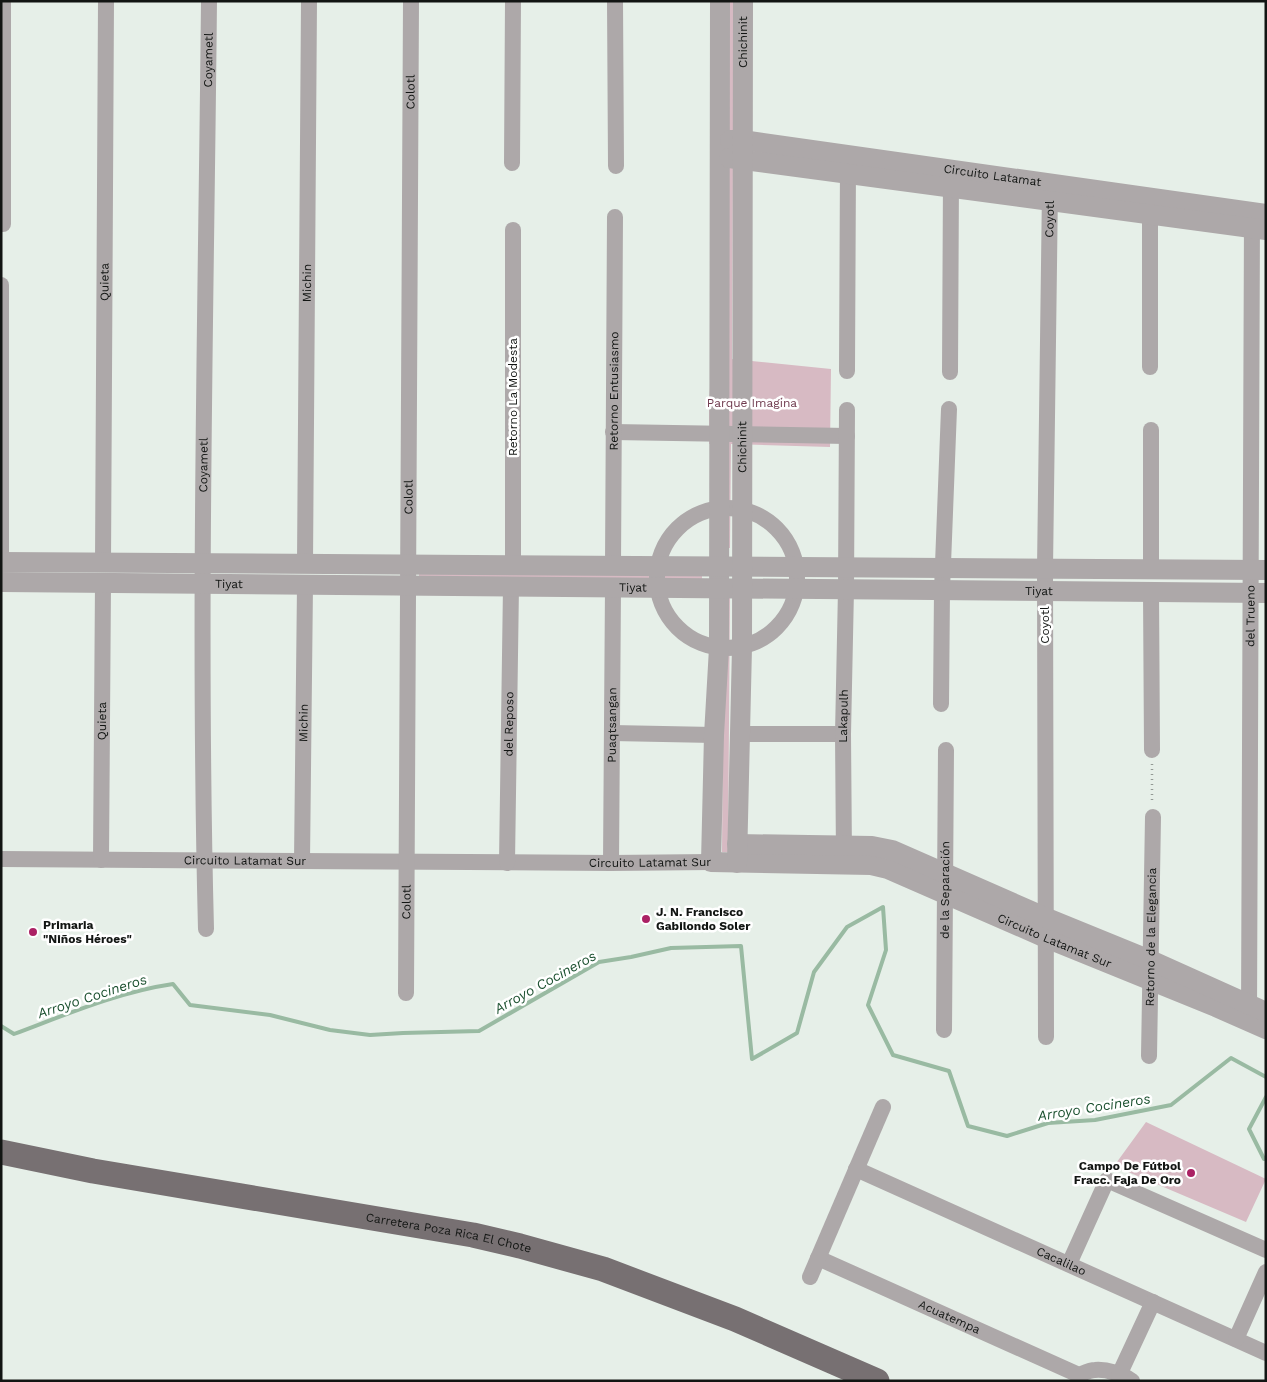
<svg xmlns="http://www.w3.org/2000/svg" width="1267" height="1382" font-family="'Work Sans',sans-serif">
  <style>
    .green { fill: #d7bac3 }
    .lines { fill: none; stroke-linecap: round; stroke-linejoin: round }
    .stream { stroke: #99baa2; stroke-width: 4 }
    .path { stroke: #939a95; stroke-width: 2.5; stroke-dasharray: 1 4; stroke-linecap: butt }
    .minor { stroke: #ada8a9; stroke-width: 16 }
    .tertiary { stroke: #ada8a9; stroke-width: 20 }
    .primary { stroke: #777072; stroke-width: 25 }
    .poi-dot { fill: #ab2164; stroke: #fff; stroke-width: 2 }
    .labels { text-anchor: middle; stroke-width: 5; stroke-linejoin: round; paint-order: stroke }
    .street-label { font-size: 12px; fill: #121513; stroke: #fff }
    .park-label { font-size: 12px; fill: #6f3a4e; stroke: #fff }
    .poi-label { font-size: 12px; font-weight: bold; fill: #121513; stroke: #fff; text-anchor: start }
    .water-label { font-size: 14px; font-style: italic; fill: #1d5231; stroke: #fff }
  </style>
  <rect width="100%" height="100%" fill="#e6efe8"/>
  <path class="green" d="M 728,1 L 733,1 L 733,131 L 727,131 Z
    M 727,162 L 733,163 L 732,359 L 831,369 L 830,447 L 731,444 L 730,548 L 724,548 L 725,444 L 709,444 L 709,401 Z
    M 419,571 L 702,573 L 702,581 L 419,579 Z
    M 724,592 L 730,592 L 728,852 L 722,852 Z
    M 1146,1122 L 1266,1179 L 1246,1222 L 1114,1166 Z"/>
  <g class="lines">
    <path class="stream" d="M 1,1026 L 14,1034 C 65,1015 118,992 173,984 L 190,1005 L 270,1015 L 330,1030 L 370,1035 L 403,1033 L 479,1031 L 599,962 L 631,957 L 671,948 L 741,946 L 752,1059 L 797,1033 L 814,972 L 847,927 L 883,907 L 886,950 L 868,1005 L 893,1055 L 949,1071 L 968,1126 L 1007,1136 L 1048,1123 L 1095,1120 L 1171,1105 L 1231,1058 L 1266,1077
      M 1266,1097 L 1249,1129 L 1264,1159 L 1266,1159"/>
    <path class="path" d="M 1152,764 L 1152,803"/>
    <g class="minor">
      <path d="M 3,1 L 3,224"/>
      <path d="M 615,1 L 616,166"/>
      <path d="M 512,163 L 513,1"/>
      <path d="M 1150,202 L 1150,367"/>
      <path d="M 847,371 L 848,164"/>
      <path d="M 950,372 L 951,177"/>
      <path d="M 1151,430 L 1151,570"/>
      <path d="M 613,432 L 847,436"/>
      <circle cx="727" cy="578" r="70"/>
      <path d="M 1,562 L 1,285"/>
      <path id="s1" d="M 103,563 L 106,1"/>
      <path id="s2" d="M 305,564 L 309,1"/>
      <path d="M 513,565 L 513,230"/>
      <path id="s3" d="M 613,566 L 615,217"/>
      <path d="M 1151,592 L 1152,750"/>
      <path d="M 941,704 L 942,590 L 949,409"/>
      <path d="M 612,733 L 714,735"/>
      <path d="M 741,734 L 843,734"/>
      <path id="s4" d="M 844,857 L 843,734 L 846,589 L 847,410"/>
      <path id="s5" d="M 1,859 L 611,863 L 711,862"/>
      <path id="s6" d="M 101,860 L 103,583"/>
      <path id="s7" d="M 302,861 L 305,585"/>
      <path id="s8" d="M 507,863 L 511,586"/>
      <path id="s9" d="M 611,863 L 613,587"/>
      <path id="s10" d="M 206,929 C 198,620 206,310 209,1"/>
      <path id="s11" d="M 406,993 L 411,1"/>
      <path id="s12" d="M 1249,1015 L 1252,217"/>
      <path id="s13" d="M 944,1030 L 946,750"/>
      <path id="s14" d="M 1046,1037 L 1045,569 L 1050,189"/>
      <path id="s15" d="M 1149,1056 L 1153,817"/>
      <path id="s16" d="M 856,1169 L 1266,1353"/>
      <path id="s17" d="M 818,1258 L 1079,1375 C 1084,1373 1090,1370 1095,1370 C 1107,1369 1122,1374 1132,1381"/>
      <path d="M 1069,1264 L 1107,1180 L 1266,1250"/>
      <path d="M 810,1277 L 883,1107"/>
      <path d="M 1236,1339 L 1266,1272"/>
      <path d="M 1119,1375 L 1153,1302"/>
    </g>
    <g class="tertiary">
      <path id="s18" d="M 720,1 L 719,648 L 714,735 L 711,862 L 871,865 L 888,869 L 1046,938 L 1216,1007 L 1266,1029"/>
      <path id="s19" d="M 730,140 L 742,140 L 1266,214"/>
      <path d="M 729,158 L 1266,230"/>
      <path d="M 1,562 L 1266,570"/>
      <path id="s20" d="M 1,582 L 1266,593"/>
      <path d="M 737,844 L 872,846 L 892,850 L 1047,918 L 1150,960 L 1266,1012"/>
      <path id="s21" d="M 737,863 L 742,647 L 743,1"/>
    </g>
    <path class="primary" id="s22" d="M 1,1152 L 93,1171 L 473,1235 L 520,1246 L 603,1269 L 735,1319 L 877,1381"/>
  </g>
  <g class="poi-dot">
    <circle cx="646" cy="919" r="5"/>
    <circle cx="33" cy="932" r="5"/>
    <circle cx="1191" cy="1173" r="5"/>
  </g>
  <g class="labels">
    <g class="street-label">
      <text dy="4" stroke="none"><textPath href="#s21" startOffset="821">Chichinit</textPath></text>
      <text dy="4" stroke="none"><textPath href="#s10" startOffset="869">Coyametl</textPath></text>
      <text dy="4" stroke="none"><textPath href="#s11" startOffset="901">Colotl</textPath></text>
      <text dy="4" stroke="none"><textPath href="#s19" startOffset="265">Circuito Latamat</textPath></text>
      <text dy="4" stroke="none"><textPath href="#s14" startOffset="818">Coyotl</textPath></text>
      <text dy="4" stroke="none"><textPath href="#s1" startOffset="281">Quieta</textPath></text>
      <text dy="4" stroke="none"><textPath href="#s2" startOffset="281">Michin</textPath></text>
      <text dy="4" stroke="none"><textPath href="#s3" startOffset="175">Retorno Entusiasmo</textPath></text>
      <text transform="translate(513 397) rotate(-90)" y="4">Retorno La Modesta</text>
      <text dy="4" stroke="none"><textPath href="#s21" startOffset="416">Chichinit</textPath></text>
      <text dy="4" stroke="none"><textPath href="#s10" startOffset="464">Coyametl</textPath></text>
      <text dy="4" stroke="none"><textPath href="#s11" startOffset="496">Colotl</textPath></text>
      <text dy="4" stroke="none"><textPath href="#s20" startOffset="228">Tiyat</textPath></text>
      <text dy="4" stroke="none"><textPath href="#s20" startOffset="632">Tiyat</textPath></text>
      <text dy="4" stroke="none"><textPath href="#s20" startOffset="1038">Tiyat</textPath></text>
      <text dy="4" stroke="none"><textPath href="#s12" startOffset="399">del Trueno</textPath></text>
      <text transform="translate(1045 625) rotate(-90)" y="4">Coyotl</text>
      <text dy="4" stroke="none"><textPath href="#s4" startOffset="141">Lakapulh</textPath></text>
      <text dy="4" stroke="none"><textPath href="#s6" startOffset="139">Quieta</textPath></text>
      <text dy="4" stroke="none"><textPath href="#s7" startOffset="138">Michin</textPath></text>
      <text dy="4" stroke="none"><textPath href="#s8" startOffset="139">del Reposo</textPath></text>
      <text dy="4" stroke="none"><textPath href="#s9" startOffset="138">Puaqtsangan</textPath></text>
      <text dy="4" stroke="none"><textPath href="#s5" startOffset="244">Circuito Latamat Sur</textPath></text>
      <text dy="4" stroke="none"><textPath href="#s5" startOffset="649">Circuito Latamat Sur</textPath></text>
      <text dy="4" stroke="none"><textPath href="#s13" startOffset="140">de la Separación</textPath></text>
      <text dy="4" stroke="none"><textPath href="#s11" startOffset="91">Colotl</textPath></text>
      <text dy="4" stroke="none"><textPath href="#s15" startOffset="119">Retorno de la Elegancia</textPath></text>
      <text dy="4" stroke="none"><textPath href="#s18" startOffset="1220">Circuito Latamat Sur</textPath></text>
      <text dy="4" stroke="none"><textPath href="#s22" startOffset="455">Carretera Poza Rica El Chote</textPath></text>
      <text dy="4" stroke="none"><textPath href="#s16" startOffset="225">Cacalilao</textPath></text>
      <text dy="4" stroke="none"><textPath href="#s17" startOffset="144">Acuatempa</textPath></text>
    </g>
    <g class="park-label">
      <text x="752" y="407">Parque Imagina</text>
    </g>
    <g class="poi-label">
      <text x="656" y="916">J. N. Francisco<tspan x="656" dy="14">Gabilondo Soler</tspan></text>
      <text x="43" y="929">Primaria<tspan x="43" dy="14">"Niños Héroes"</tspan></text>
      <text x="1181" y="1170" text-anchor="end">Campo De Fútbol<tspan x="1181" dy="14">Fracc. Faja De Oro</tspan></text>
    </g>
    <g class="water-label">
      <text transform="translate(545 982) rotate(-29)" y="5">Arroyo Cocineros</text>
      <text transform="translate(92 996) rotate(-18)" y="5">Arroyo Cocineros</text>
      <text transform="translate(1094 1107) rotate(-9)" y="5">Arroyo Cocineros</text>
    </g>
  </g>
  <rect width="1267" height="1382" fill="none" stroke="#121513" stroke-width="5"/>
</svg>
